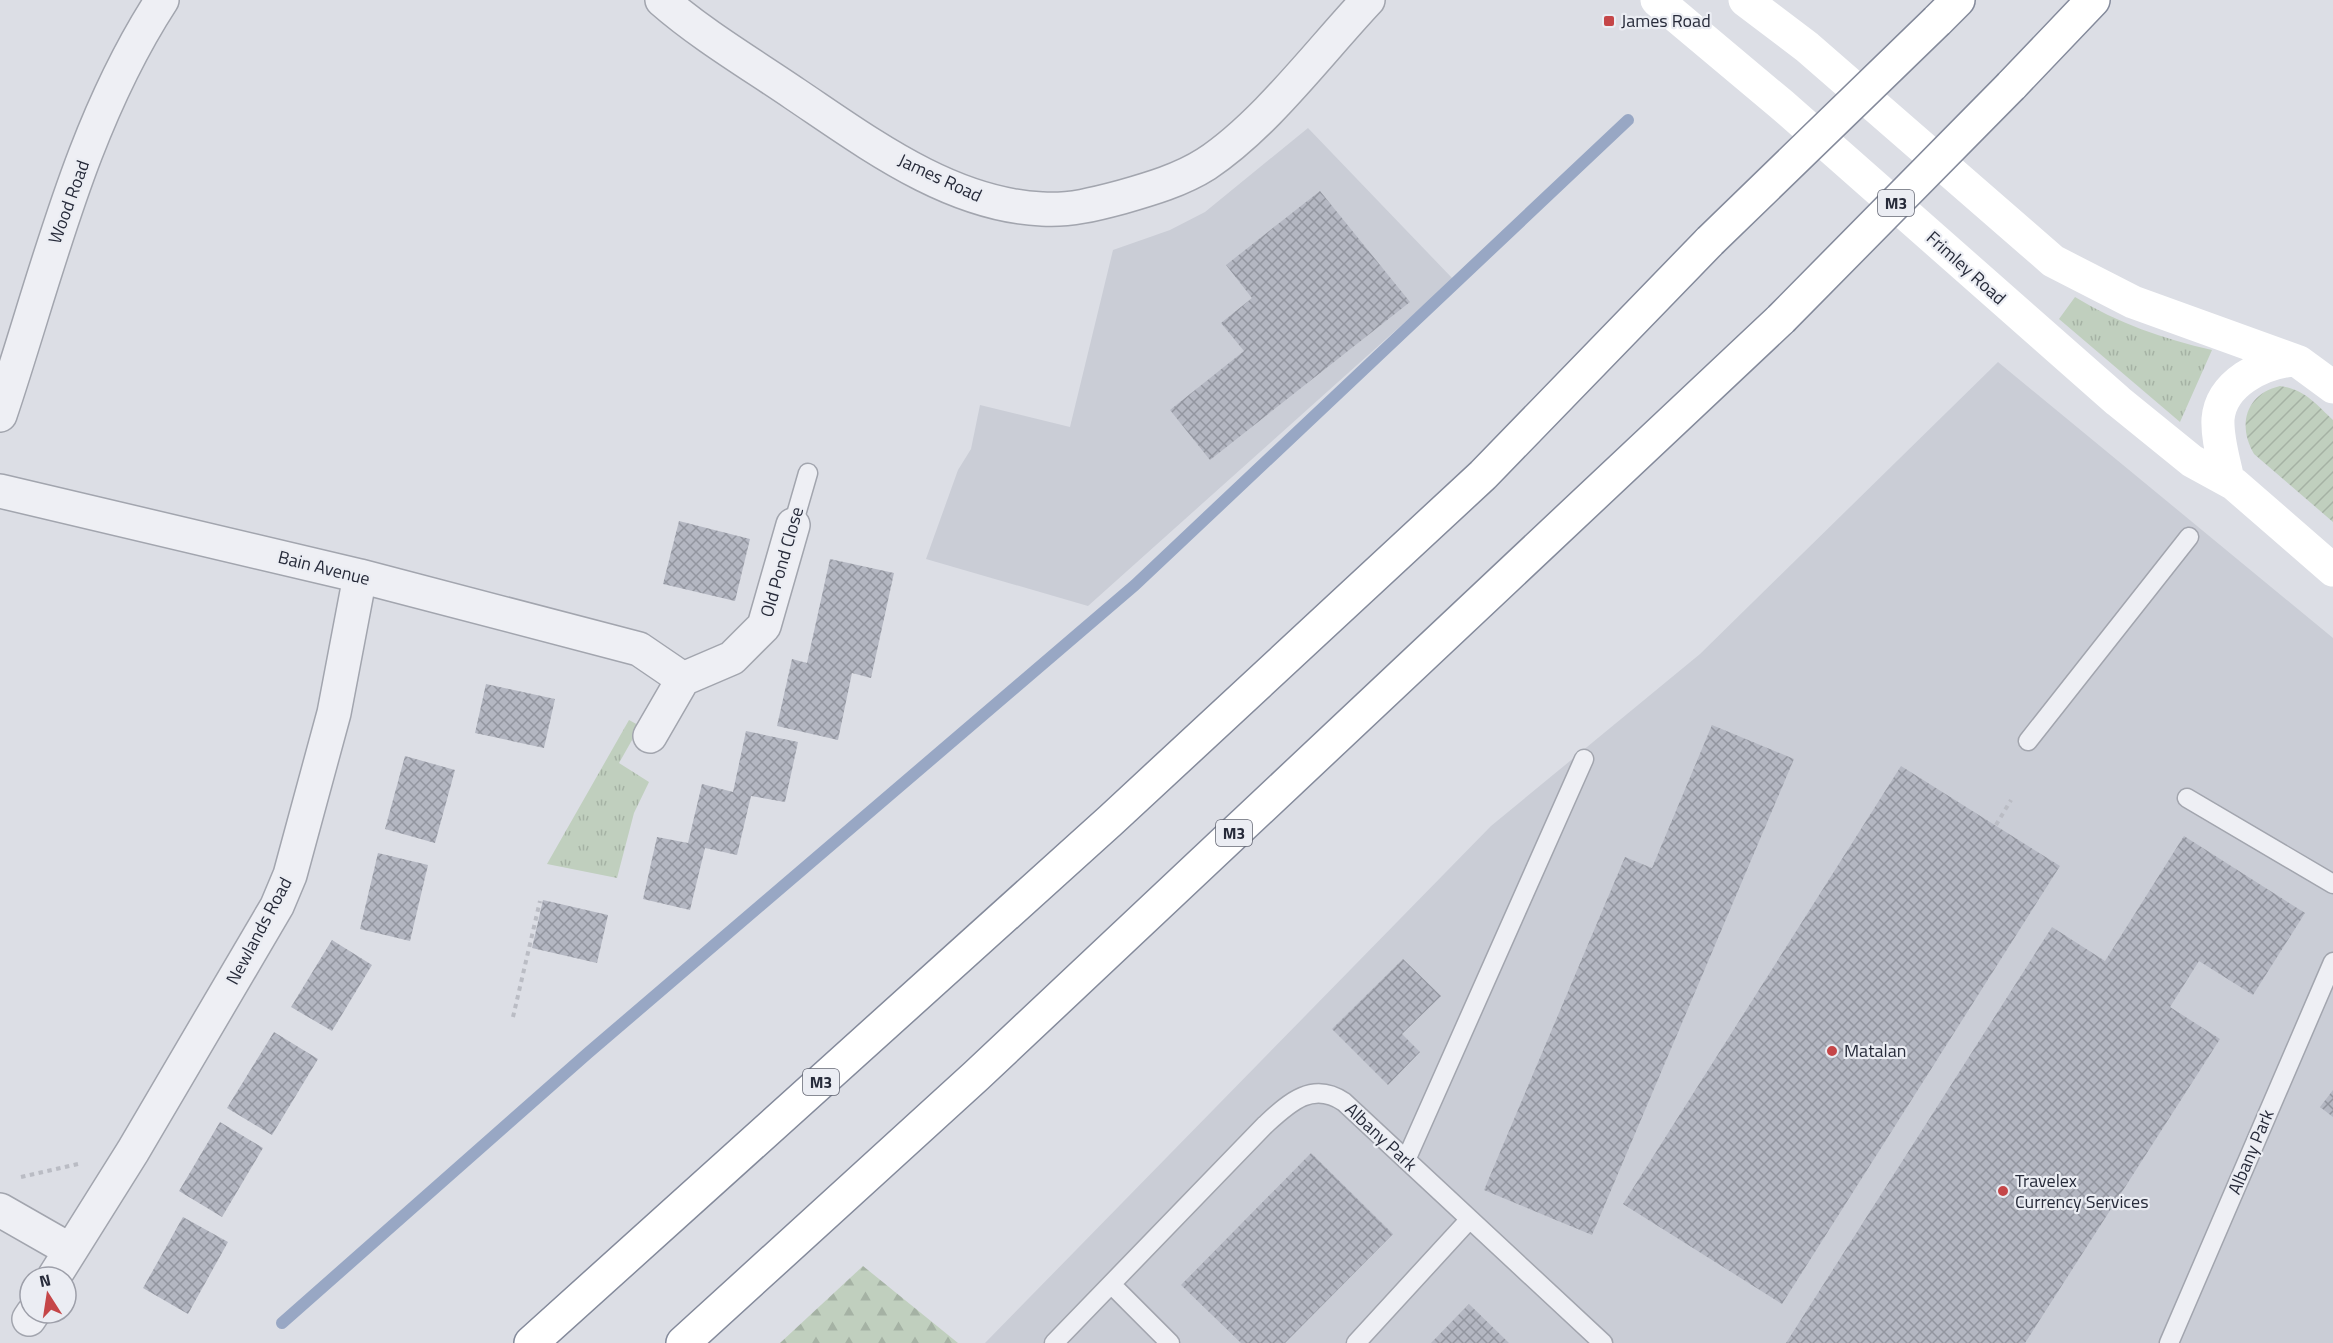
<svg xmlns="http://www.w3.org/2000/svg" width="2333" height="1343" font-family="'Titillium Web',sans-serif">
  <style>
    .built { fill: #cacdd6 }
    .grass { fill: url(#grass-tufts) }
    .forest { fill: url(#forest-firs) }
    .garden { fill: url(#garden-furrows) }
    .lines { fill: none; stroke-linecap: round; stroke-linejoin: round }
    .stream { stroke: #98a7c4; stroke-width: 12 }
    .building { fill: url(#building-cross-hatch) }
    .lane-casing { stroke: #a2a5ae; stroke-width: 21 }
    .street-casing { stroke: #a2a5ae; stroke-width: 36 }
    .highway-casing { stroke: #848a9b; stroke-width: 36 }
    .path { stroke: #babcc4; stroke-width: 4; stroke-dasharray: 4.5 4.5; stroke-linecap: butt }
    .lane { stroke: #eeeff4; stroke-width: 18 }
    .street { stroke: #eeeff4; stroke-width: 33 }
    .secondary { stroke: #fff; stroke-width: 33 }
    .highway { stroke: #fff; stroke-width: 33 }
    .highway-bridge-casing { stroke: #848a9b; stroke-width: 36; stroke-linecap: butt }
    .highway-bridge { stroke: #fff; stroke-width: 33 }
    .poi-dot { fill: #c54648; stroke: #ebedf3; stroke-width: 2 }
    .labels { text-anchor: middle; stroke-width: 4.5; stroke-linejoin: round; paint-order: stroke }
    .shield { fill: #ebedf3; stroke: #626572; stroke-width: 1.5 }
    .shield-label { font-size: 16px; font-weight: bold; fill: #272b3a }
    .poi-label { font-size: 18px; fill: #272b3a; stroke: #ebedf3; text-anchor: start }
    .street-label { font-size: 18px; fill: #272b3a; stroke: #ebedf3 }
  </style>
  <defs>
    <pattern id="grass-tufts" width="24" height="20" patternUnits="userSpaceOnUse" patternTransform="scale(1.5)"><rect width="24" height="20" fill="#c0cfbe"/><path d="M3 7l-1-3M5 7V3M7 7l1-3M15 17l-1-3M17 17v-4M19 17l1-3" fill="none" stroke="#a5b2a4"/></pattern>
    <pattern id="forest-firs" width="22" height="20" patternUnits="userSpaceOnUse" patternTransform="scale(1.5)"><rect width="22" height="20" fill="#c0cfbe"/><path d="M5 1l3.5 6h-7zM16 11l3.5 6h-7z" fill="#a5b2a4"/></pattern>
    <pattern id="garden-furrows" width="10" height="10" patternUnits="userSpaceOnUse" patternTransform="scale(1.5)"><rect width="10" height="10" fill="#c0cfbe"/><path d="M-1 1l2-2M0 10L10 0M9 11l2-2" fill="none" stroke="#a5b2a4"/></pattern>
    <pattern id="building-cross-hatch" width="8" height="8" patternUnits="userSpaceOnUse" patternTransform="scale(1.5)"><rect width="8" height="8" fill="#b4b7c2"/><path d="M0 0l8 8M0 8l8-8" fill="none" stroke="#92959f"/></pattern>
  </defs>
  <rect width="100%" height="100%" fill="#dcdee5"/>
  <path class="built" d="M 1308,128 L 1453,279 L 1088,606 L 926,559 L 958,470 L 971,449 L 980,405 L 1070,427 L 1113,250 L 1170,230 L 1205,212 Z
    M 1998,362 L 2333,638 L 2333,1343 L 985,1343 L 1491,826 L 1700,654 Z"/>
  <path class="grass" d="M 2075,297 C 2117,323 2164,339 2212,350 L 2180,422 L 2059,319 Z
    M 629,720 L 640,726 L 619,763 L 649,782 L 634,813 L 617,878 L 547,864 Z"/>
  <path class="forest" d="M 863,1266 L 958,1343 L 780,1343 Z"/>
  <path class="garden" d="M 2280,386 C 2304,389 2316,404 2333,420 L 2333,522 L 2254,454 C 2237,425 2246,394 2280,386 Z"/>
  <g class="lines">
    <path class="stream" d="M 282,1323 L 588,1053 L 1135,585 L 1628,120"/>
  </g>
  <path class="building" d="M 1320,191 L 1410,302 L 1210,460 L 1170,410 L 1244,351 L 1221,323 L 1252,298 L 1226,265 Z
    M 679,521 L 750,539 L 735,601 L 663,584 Z
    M 830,559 L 894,573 L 871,678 L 852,673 L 838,740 L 777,726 L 792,659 L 807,663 Z
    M 486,684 L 555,699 L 544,748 L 475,733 Z
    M 1712,725 L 1794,759 L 1592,1235 L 1484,1190 L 1625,857 L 1652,868 Z
    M 746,731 L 798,742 L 785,802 L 751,796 L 737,855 L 705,848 L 690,910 L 643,899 L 657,837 L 688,843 L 702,784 L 733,792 Z
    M 405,756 L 455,770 L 435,843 L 385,829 Z
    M 1901,766 L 2060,866 L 1782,1304 L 1623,1204 Z
    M 2184,836 L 2305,913 L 2253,995 L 2199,961 L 2170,1007 L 2220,1039 L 2025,1343 L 1786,1343 L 2052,927 L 2105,961 Z
    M 378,853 L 428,865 L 410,941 L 360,929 Z
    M 543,900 L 608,915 L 597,963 L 532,948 Z
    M 332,940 L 372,965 L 332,1031 L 291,1007 Z
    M 1403,959 L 1441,996 L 1402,1034 L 1420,1052 L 1388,1085 L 1332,1029 Z
    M 274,1032 L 318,1059 L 272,1135 L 227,1108 Z
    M 2333,1090 L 2333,1117 L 2320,1107 Z
    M 220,1122 L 263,1148 L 222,1217 L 179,1191 Z
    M 1311,1153 L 1393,1234 L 1285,1343 L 1241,1343 L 1181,1285 Z
    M 183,1217 L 228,1242 L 188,1314 L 143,1288 Z
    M 1469,1304 L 1509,1343 L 1431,1343 Z"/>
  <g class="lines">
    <g class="lane-casing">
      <path id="lane" d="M 793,525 L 808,473
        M 2028,741 L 2189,537
        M 2187,798 L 2333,884
        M 1406,1160 L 1584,759
        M 1112,1285 L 1170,1343
        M 1054,1343 L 1265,1125 C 1288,1104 1312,1080 1344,1102 L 1603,1343
        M 1356,1343 L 1469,1220
        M 2169,1343 L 2333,962"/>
    </g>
    <g class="street-casing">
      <path id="street" d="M 662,0 C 702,35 751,64 795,94 C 868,143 950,205 1042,209 C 1069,211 1096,204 1122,197 C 1150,189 1181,180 1206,164 C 1265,125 1319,52 1368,0
        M 0,415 C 47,275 80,126 162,0
        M 0,491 L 360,576 L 639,649 L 683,679
        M 650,736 L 683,679 L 732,658 L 764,626 L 793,525
        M 0,1210 L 70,1250
        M 54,1277 L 133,1151 L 277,906 L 290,875 L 334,713 L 360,576
        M 29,1319 L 33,1313"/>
    </g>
    <g class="highway-casing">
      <path id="highway" d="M 1937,21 L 1958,0
        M 2011,86 L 2093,0
        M 531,1343 L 1111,820 L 1483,475 L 1710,241
        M 683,1343 L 976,1076 L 1781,319"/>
    </g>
    <path class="path" d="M 1996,825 L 2011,800
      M 513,1017 L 540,901
      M 21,1177 L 78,1164"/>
    <use href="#lane" class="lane"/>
    <use href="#street" class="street"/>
    <path class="secondary" d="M 1657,0 L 1781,104 L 2118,401 L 2192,461 L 2234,484 L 2333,570
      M 1745,0 L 1807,47 L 2053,261 L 2133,302 L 2299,362 L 2333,387
      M 2228,480 C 2224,460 2217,439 2218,419 C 2221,383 2262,363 2293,360"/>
    <use href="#highway" class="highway"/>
    <g class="highway-bridge-casing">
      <path id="highway-bridge" d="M 1710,241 L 1937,21
        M 1781,319 L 2011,86"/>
    </g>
    <use href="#highway-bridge" class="highway-bridge"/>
  </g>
  <g class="poi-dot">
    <rect x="1603" y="15" width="12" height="12" rx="3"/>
    <circle cx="1832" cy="1051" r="6"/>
    <circle cx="2003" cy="1191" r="6"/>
  </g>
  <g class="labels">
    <g class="shield">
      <rect x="1878" y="190" width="36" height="26" rx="4.5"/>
      <rect x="1216" y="820" width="36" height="26" rx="4.5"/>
      <rect x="803" y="1069" width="36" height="26" rx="4.5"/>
    </g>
    <g class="shield-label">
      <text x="1896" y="209">M3</text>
      <text x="1234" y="839">M3</text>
      <text x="821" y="1088">M3</text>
    </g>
    <g class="poi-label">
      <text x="1621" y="27">James Road</text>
      <text x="1844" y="1057">Matalan</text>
      <text x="2015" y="1187">Travelex<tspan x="2015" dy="21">Currency Services</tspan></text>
    </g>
    <g class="street-label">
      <text transform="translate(940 178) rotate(25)" y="6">James Road</text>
      <text transform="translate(69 202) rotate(-70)" y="6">Wood Road</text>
      <text transform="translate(1966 268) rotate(42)" y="6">Frimley Road</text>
      <text transform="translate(782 562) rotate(-74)" y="6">Old Pond Close</text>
      <text transform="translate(324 568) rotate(14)" y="6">Bain Avenue</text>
      <text transform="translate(259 931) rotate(-62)" y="6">Newlands Road</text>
      <text transform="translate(1381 1137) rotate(43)" y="6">Albany Park</text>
      <text transform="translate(2251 1152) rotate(-67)" y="6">Albany Park</text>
    </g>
  </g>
  <g transform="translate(48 1295) rotate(348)"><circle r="28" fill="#ebedf3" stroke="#9d9fa9" stroke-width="1.5"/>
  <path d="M0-4.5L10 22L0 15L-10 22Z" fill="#c54648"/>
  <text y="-9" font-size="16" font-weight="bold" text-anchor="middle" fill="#272b3a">N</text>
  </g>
</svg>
